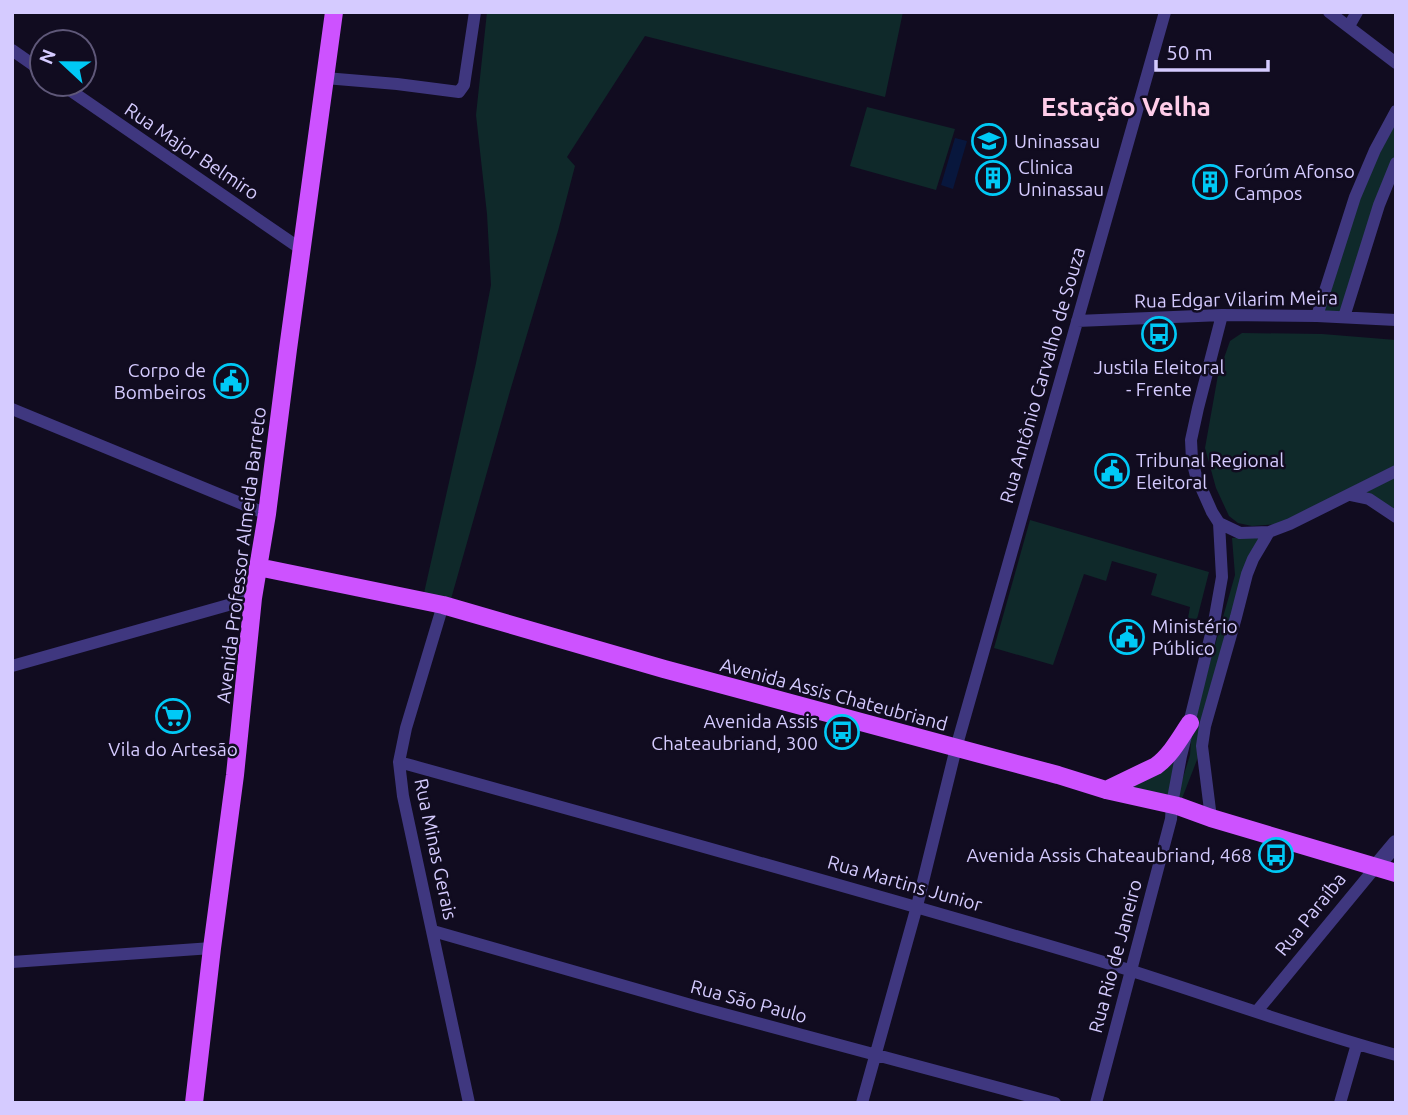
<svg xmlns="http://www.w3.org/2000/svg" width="1408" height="1115" font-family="Ubuntu,sans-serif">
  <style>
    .green { fill: #0f292a }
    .water { fill: #08173d }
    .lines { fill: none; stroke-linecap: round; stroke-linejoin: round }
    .minor { stroke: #3f377f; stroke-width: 12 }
    .tertiary { stroke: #3f377f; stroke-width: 16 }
    .primary { stroke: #cd52ff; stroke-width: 18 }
    .labels { text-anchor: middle; stroke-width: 5; stroke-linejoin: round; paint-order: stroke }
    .poi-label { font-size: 19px; fill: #d5cbff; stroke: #110c20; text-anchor: start }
    .street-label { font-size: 19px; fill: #d5cbff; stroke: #110c20 }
    .district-label { font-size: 26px; font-weight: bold; fill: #ffcde9; stroke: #110c20 }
  </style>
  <rect width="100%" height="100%" fill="#110c20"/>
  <path class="green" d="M 487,12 L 903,12 L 885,97 L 645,36 L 567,157 L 575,166 L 558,231 L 510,391 L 451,599 L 424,593 L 476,363 L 491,285 L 487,214 L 476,115 Z
    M 867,107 L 955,129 L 936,190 L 850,166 Z
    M 1396,119 L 1396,156 L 1382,183 L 1342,313 L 1322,313 L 1363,189 Z
    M 1242,333 L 1322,334 L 1396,340 L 1396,466 L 1281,524 L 1252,526 L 1238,523 L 1229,516 L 1216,488 L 1205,448 L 1218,375 L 1230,341 Z
    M 1396,477 L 1396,511 L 1362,492 Z
    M 1030,520 L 1209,572 L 1197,619 L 1188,618 L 1190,607 L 1151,595 L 1157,574 L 1112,561 L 1106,581 L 1084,574 L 1053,665 L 994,648 Z
    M 1269,536 L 1256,560 L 1209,729 L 1181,801 L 1176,800 L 1190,755 L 1192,726 L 1235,575 L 1232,538 Z
    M 1183,741 L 1168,799 L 1122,789 Z"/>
  <path class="water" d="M 955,138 L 967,141 L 953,189 L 941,185 Z"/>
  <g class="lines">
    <path class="minor" d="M 1329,12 L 1396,63
      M 1349,26 L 1357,12
      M 12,50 L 42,71
      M 325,78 L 397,84 L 459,92 L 464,85 L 475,12
      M 61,84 L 301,249
      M 1222,315 L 1198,408 L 1191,440 L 1192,460 L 1196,476 L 1212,512 L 1219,523 L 1240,533 L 1269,532 L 1290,524 L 1396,471
      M 1317,316 L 1355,197 L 1375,150 L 1396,111
      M 1344,317 L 1379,205 L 1396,163
      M 1077,321 L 1222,315 L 1317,316 L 1396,320
      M 12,409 L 267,514
      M 1350,495 L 1369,499 L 1396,517
      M 443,605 L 406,728 L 399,762 L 403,796 L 469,1103
      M 12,666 L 253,598
      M 399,762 C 629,826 859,889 1087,957 C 1191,988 1292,1027 1396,1055
      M 1211,818 L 1202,746 L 1205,726 L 1236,617 L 1247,574 L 1253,559 L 1269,532
      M 433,931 L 698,1007 L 1055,1103
      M 12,962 L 212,948
      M 1257,1011 L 1375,868
      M 862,1103 L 917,906 L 956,748 L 1165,12
      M 1096,1103 L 1171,819 L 1172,804 L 1181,756 L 1214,622 L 1222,577 L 1219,523
      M 1340,1103 L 1357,1044"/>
    <path class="tertiary" d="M 1375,868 L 1396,843"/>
    <path class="primary" d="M 258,567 L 443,605 L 664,669 L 1058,775 L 1106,790 L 1178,806 L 1211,818 L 1396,873
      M 1106,790 L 1156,766 C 1171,755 1180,738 1190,723
      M 194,1103 L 212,948 L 235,775 L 253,598 L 267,514 L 288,349 L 334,12"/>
  </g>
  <defs>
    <g id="university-ring" transform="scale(1.75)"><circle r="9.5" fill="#110c20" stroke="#00c9f6" stroke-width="1.5"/><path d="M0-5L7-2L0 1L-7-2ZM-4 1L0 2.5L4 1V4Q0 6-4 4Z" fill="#00c9f6"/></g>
    <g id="building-ring" transform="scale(1.75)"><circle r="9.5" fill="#110c20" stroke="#00c9f6" stroke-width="1.5"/><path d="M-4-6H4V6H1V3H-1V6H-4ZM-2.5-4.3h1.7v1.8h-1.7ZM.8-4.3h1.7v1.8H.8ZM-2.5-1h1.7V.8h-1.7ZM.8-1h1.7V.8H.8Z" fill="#00c9f6"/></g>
    <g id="bus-ring" transform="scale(1.75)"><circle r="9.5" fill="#110c20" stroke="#00c9f6" stroke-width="1.5"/><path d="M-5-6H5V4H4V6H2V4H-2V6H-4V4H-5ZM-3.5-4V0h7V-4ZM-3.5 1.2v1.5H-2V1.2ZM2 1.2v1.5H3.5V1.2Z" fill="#00c9f6"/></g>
    <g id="civic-ring" transform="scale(1.75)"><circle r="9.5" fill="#110c20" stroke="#00c9f6" stroke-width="1.5"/><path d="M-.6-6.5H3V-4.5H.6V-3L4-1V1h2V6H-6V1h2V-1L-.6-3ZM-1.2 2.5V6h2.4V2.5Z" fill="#00c9f6"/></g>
    <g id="supermarket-ring" transform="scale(1.75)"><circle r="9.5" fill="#110c20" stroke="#00c9f6" stroke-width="1.5"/><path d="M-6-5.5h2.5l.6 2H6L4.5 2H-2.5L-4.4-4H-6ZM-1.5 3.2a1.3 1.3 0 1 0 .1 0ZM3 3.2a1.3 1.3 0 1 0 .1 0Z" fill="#00c9f6"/></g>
  </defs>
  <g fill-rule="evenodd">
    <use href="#university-ring" x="989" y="141"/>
    <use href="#building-ring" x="993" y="178"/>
    <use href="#building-ring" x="1210" y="182"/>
    <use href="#bus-ring" x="1159" y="334"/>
    <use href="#civic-ring" x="231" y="381"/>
    <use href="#civic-ring" x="1112" y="471"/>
    <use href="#civic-ring" x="1127" y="637"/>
    <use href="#supermarket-ring" x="173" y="716"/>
    <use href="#bus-ring" x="842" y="732"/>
    <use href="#bus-ring" x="1276" y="855"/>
  </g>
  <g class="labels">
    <g class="poi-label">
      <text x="1014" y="148">Uninassau</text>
      <text x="1018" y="174">Clinica<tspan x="1018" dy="22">Uninassau</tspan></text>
      <text x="1234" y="178">Forúm Afonso<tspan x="1234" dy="22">Campos</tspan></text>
      <text x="1159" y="374" text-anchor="middle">Justila Eleitoral<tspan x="1159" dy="22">- Frente</tspan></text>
      <text x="206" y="377" text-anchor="end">Corpo de<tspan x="206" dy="22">Bombeiros</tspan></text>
      <text x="1136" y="467">Tribunal Regional<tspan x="1136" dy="22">Eleitoral</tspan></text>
      <text x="1152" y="633">Ministério<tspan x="1152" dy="22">Público</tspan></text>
      <text x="818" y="728" text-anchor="end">Avenida Assis<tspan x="818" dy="22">Chateaubriand, 300</tspan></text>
      <text x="173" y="756" text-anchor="middle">Vila do Artesão</text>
      <text x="1252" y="862" text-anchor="end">Avenida Assis Chateaubriand, 468</text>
    </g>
    <g class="street-label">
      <text transform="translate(192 151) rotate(34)" y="7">Rua Major Belmiro</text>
      <text transform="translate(1236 299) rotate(-1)" y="7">Rua Edgar Vilarim Meira</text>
      <text transform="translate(1042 375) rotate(-74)" y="7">Rua Antônio Carvalho de Souza</text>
      <text transform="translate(241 555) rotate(-83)" y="7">Avenida Professor Almeida Barreto</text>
      <text transform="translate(834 694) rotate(15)" y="7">Avenida Assis Chateubriand</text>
      <text transform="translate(436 849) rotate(78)" y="7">Rua Minas Gerais</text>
      <text transform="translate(905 883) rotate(16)" y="7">Rua Martins Junior</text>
      <text transform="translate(1310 914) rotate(-51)" y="7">Rua Paraíba</text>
      <text transform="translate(1115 956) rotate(-75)" y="7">Rua Rio de Janeiro</text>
      <text transform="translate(749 1001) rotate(15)" y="7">Rua São Paulo</text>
    </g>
    <g class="district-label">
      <text x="1126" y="116">Estação Velha</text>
    </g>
  </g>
  <rect width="1408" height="1115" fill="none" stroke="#d5cbff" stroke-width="28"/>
  <g transform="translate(63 63) rotate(292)"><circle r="33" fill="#110c20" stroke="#5f5879" stroke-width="2"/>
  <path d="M0-5L12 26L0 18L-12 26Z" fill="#00c9f6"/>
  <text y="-10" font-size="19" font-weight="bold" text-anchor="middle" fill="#d5cbff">N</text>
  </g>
  <path d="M1156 60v10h112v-10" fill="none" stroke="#d5cbff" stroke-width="3.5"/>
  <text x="1166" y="60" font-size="21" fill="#d5cbff" stroke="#110c20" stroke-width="5" paint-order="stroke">50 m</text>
</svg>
